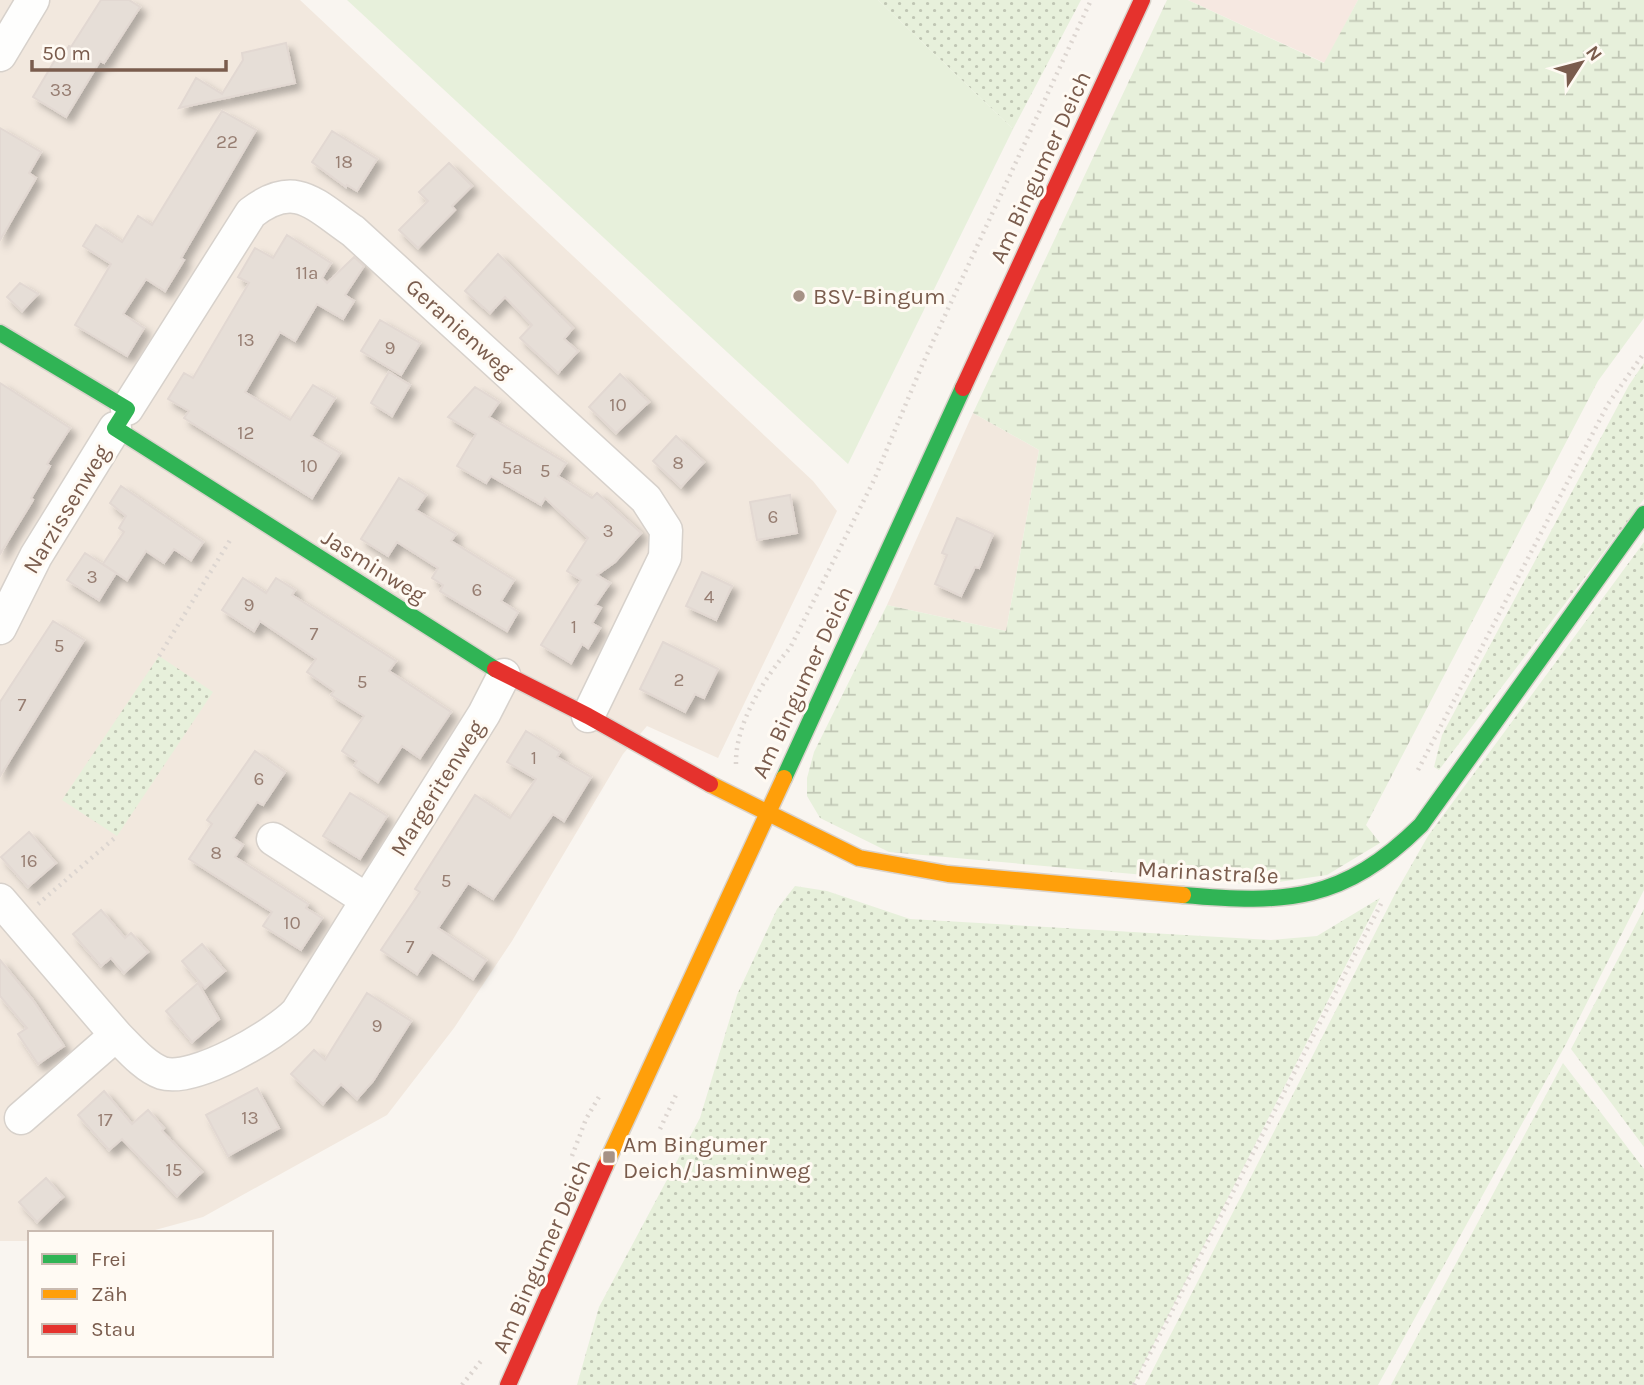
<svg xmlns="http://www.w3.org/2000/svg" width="1644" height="1385" font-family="Karla,sans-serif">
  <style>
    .residential { fill: #f2e8de }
    .commercial { fill: #f6e8e1 }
    .green { fill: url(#green-dots) }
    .wetland { fill: url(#wetland-marsh) }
    .pitch { fill: #e7f0db }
    .building { fill: #e6ded7; stroke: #e2d8d2; stroke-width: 2; filter: url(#shadow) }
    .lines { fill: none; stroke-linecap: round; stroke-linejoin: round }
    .street-casing { stroke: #d7d1cb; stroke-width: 35 }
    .fast-casing { stroke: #d9d2cb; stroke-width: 19 }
    .slow-casing { stroke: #d9d2cb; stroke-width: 19 }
    .jam-casing { stroke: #d9d2cb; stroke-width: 19 }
    .path { stroke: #dcd5d0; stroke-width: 4.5; stroke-dasharray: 2 5; stroke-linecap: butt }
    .street { stroke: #fefefd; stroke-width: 32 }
    .fast { stroke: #30b455; stroke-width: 16 }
    .slow { stroke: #ff9f0a; stroke-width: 16 }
    .jam { stroke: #e5322d; stroke-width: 16 }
    .poi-dot { fill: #a69286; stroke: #fffaf3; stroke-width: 2.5 }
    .labels { text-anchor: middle; stroke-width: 6; stroke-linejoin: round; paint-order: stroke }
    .number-label { font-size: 19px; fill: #977e72 }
    .street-label { font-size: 23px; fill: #7a5c4d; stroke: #fffaf3 }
    .poi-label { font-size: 23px; fill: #7a5c4d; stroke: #fffaf3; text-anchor: start }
  </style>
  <defs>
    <pattern id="green-dots" width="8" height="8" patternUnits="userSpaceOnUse" patternTransform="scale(1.75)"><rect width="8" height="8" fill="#e7f0db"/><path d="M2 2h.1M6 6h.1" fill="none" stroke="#c0c6b4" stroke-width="1.8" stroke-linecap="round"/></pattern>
    <pattern id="wetland-marsh" width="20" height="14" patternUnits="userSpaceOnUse" patternTransform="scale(1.75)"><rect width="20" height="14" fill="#e7f0db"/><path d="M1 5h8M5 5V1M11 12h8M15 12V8" fill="none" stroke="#c0c6b4"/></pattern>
    <filter id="shadow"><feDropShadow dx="6" dy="6" stdDeviation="3.5" flood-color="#0004"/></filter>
  </defs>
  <rect width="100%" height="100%" fill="#f9f5f0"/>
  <path class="residential" d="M 0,0 L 300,0 L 813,481 L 837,511 L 718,758 L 647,726 L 623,754 L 512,941 L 454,1028 L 387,1115 L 203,1217 L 144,1233 L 30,1233 L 30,1241 L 0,1241 Z
    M 973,413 L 1039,450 L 1006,631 L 887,605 Z"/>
  <path class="commercial" d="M 1188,0 L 1358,0 L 1325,63 Z"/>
  <path class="green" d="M 878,0 L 1081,0 L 1013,129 Z
    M 1644,363 L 1644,499 L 1439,770 L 1434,767 L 1442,735 L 1629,385 Z
    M 1644,542 L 1644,890 L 1566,1044 L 1378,1385 L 1145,1385 L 1396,892 L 1428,836 Z
    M 159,656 L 213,692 L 117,836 L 62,800 Z
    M 795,886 L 827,891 L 910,919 L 1271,940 L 1317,936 L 1380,898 L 1133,1385 L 577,1385 L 599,1307 L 700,1118 L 737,995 L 777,909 Z
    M 1644,909 L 1644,1147 L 1571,1049 Z
    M 1563,1063 L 1644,1169 L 1644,1385 L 1391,1385 Z"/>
  <path class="wetland" d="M 1167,0 L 1188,0 L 1324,63 L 1358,0 L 1644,0 L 1644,318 L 1598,381 L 1366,825 L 1380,843 L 1327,875 L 1257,885 L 889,852 L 820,818 L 807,796 L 807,778 L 814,752 L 887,605 L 1006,631 L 1039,450 L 973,413 Z"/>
  <path class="pitch" d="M 347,0 L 878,0 L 1013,129 L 848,464 Z"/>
  <path class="building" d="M 101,0 L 129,0 L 140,7 L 104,63 L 100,61 L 66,117 L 33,97 L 55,60 L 58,62 L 69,46 L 71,47 Z
    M 286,43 L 295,83 L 179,108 L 196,78 L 222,94 L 243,60 L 242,53 Z
    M 222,111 L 256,130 L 181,258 L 184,260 L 165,291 L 146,279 L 123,314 L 144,328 L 127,356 L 75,325 L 111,264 L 83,246 L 96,225 L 122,242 L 138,216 L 152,225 Z
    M 0,128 L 41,152 L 29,173 L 36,178 L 0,240 Z
    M 332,131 L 377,159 L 357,191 L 347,185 L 346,187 L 312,162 Z
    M 449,163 L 472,186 L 452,206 L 455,210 L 418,248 L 399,230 L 428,201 L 419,192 Z
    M 287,235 L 331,263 L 322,278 L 327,283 L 354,257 L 364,266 L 345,295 L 354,301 L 343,319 L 317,304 L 295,341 L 280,332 L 245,392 L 290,420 L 313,385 L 335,398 L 311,436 L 340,453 L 312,498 L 184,418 L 189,411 L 168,399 L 184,373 L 193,378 L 249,283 L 238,277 L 255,248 L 273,258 Z
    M 498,254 L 573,328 L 564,339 L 578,351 L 558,373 L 520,338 L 532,325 L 505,297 L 490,313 L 465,291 Z
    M 20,283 L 38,294 L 22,311 L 7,297 Z
    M 380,320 L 420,343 L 401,375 L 361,351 Z
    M 389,372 L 410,385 L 392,416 L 371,403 Z
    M 620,374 L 649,402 L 616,433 L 589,407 Z
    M 0,383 L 70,428 L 47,464 L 50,466 L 31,498 L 33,500 L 0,554 Z
    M 475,387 L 499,402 L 489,417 L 566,463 L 558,476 L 592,498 L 597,493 L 641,533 L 615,562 L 597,575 L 610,583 L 595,605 L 601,608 L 592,623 L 600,628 L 588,648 L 582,644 L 571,663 L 541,645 L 581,580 L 567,571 L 588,538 L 545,498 L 541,505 L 491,476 L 486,483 L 457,466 L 476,434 L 448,417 Z
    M 676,436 L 704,462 L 681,487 L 653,461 Z
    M 399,478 L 426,495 L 416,510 L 456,534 L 451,541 L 514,580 L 501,601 L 518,612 L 507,631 L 440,591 L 443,585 L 432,578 L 438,568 L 397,542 L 388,556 L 361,539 Z
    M 121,486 L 203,542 L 191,560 L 174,549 L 164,563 L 146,551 L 127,580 L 103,564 L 124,532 L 119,528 L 126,516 L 110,503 Z
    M 790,495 L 797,533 L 757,540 L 750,502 Z
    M 957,518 L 993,534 L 979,568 L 975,567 L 961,596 L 935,584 L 947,555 L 942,553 Z
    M 85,553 L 116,573 L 99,600 L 67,580 Z
    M 702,572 L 732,586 L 716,620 L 686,606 Z
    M 243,578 L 266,593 L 276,578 L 295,590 L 292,595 L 396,661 L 389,671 L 451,712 L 420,758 L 402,746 L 378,782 L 354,766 L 357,761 L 342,751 L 364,716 L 331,695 L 334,691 L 307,672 L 316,659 L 260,621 L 254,631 L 222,610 Z
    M 53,621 L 84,640 L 0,776 L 0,702 Z
    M 663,642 L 718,669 L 704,698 L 695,694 L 685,712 L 640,689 Z
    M 526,731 L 560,752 L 557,757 L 591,777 L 564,821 L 553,814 L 493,899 L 468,883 L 438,928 L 486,960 L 473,979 L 432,952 L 417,974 L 381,950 L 420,892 L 415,889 L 475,795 L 510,818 L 536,779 L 507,762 Z
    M 255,751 L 285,772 L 263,805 L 257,802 L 233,838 L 243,845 L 235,857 L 308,904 L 306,908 L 322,918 L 301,950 L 263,926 L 272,912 L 189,859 L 212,824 L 207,820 Z
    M 350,793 L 387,816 L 360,859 L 323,836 Z
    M 29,832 L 56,863 L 28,887 L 1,857 Z
    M 101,910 L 125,938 L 131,933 L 148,952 L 124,973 L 111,958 L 101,966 L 73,934 Z
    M 202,944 L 225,971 L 205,988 L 182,961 Z
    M 0,960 L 33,1000 L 64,1046 L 38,1064 L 18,1034 L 27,1028 L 0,996 Z
    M 198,983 L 219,1019 L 192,1042 L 166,1011 Z
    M 367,993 L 411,1021 L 373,1081 L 357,1099 L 341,1084 L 323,1104 L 291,1074 L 314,1050 L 325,1060 Z
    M 257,1088 L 279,1128 L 228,1156 L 206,1115 Z
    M 104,1091 L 132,1124 L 148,1110 L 164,1128 L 162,1131 L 202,1172 L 177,1196 L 122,1139 L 109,1150 L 78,1115 Z
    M 46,1178 L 63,1197 L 37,1222 L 19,1202 Z"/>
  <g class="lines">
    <g class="street-casing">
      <path id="street" d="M 0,55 L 33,0
        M 127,409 L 251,213 C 295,179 314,204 353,231 L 646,499 L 666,530 L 665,557 L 588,716
        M 0,628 L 36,556 L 115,428
        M 273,839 L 367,900 L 484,714 L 504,675
        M 0,900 L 116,1035
        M 21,1118 L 116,1035 C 129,1048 145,1067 162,1073 C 194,1083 275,1035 297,1012 L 367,900"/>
    </g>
    <g class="fast-casing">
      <path id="fast" d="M 0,333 L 127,409 L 115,428 L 495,669
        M 784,778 L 963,388
        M 1183,895 C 1287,904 1343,902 1421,825 L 1644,514"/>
    </g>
    <g class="slow-casing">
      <path id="slow" d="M 710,784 L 859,858 L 948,874 L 1183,895
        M 605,1166 L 784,778"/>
    </g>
    <g class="jam-casing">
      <path id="jam" d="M 963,388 L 1142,0
        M 495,669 L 588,716 L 710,784
        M 508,1385 L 605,1166"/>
    </g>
    <path class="path" d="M 159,656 L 232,537
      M 736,764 C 735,724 764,678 790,648 L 874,480 L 923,363 L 1091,0
      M 1418,770 L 1608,404 L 1644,353
      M 38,904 L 117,836
      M 660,1129 L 676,1095
      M 572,1156 L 586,1119 L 600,1095
      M 462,1385 L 481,1361
      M 1134,1385 L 1383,900"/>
    <use href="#street" class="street"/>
    <use href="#fast" class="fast"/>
    <use href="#slow" class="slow"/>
    <use href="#jam" class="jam"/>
  </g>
  <g class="poi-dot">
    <circle cx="799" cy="296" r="7"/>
    <rect x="602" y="1150" width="14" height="14" rx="3.5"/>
  </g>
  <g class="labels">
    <g class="number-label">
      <text x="61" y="96">33</text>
      <text x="227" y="148">22</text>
      <text x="344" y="168">18</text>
      <text x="307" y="279">11a</text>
      <text x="246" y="346">13</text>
      <text x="390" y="354">9</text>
      <text x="618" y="411">10</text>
      <text x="246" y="439">12</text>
      <text x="678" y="469">8</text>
      <text x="309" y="472">10</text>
      <text x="512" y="474">5a</text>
      <text x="545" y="477">5</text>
      <text x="773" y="523">6</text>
      <text x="608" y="537">3</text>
      <text x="92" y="583">3</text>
      <text x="477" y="596">6</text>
      <text x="709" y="603">4</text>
      <text x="249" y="611">9</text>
      <text x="574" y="633">1</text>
      <text x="314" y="640">7</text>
      <text x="59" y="652">5</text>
      <text x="679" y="686">2</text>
      <text x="362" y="688">5</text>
      <text x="22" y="711">7</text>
      <text x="534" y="764">1</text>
      <text x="259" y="785">6</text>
      <text x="216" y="859">8</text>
      <text x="29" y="867">16</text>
      <text x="446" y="887">5</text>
      <text x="292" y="929">10</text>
      <text x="410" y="953">7</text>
      <text x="377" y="1032">9</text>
      <text x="250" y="1124">13</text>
      <text x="105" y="1126">17</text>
      <text x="174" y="1176">15</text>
    </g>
    <g class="street-label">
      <text transform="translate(1040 167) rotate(-65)" y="8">Am Bingumer Deich</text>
      <text transform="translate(460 328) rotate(42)" y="8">Geranienweg</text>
      <text transform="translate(66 509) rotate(-59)" y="8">Narzissenweg</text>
      <text transform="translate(374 566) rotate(32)" y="8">Jasminweg</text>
      <text transform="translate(802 682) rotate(-65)" y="8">Am Bingumer Deich</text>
      <text transform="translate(437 788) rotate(-58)" y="8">Margeritenweg</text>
      <text transform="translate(1208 872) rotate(3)" y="8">Marinastraße</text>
      <text transform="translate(541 1256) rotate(-66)" y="8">Am Bingumer Deich</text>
    </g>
    <g class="poi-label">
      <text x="813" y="304">BSV-Bingum</text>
      <text x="623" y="1152">Am Bingumer<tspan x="623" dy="26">Deich/Jasminweg</tspan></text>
    </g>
  </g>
  <rect x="28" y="1231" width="245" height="126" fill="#fffaf3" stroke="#cabbb1" stroke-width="2"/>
  <rect x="42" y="1254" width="35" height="10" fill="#30b455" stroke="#cabbb1" stroke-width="2"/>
  <text x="91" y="1266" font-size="21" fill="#7a5c4d">Frei</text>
  <rect x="42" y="1289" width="35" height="10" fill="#ff9f0a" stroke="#cabbb1" stroke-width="2"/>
  <text x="91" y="1301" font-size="21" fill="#7a5c4d">Zäh</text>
  <rect x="42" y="1324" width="35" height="10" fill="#e5322d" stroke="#cabbb1" stroke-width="2"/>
  <text x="91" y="1336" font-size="21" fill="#7a5c4d">Stau</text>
  <g transform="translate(1581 63) rotate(54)" stroke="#fffaf3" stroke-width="5" paint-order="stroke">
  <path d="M0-5L12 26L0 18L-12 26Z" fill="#7a5c4d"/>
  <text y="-10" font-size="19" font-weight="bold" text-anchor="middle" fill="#7a5c4d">N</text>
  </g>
  <path d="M32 60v10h194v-10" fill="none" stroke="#7a5c4d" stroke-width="3.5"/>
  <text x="42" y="60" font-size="21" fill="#7a5c4d" stroke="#fffaf3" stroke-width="5" paint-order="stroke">50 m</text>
</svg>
